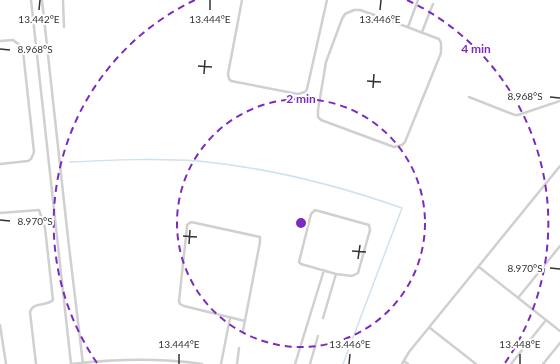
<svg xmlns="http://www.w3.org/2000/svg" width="560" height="364" font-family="Lato,sans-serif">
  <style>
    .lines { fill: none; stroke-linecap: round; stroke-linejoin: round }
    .stream { stroke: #cfe2ee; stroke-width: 1.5 }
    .service { stroke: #d0d0d0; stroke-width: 2.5 }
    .ticks { fill: none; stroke: #333; stroke-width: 1.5 }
    .ring { fill: none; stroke: #7b2cbf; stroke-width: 2; stroke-dasharray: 7 5 }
    .ticks-label { font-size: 10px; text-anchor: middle; fill: #333; stroke: #fff; stroke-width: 4; stroke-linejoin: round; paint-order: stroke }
    .centre { fill: #7b2cbf; stroke: #fff; stroke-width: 2 }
    .ring-label { font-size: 12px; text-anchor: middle; font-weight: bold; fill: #7b2cbf; stroke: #fff; stroke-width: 4; stroke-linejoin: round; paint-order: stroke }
  </style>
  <rect width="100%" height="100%" fill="#fff"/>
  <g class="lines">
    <path class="stream" d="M 70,162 C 113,160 156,158 198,161 C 270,168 334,184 402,208 L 343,364"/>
    <path class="service" d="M 31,0 L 71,364
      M 42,0 L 68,238 L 83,364
      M 63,0 L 64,27
      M 242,0 L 228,74 L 229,79 L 231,81 L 298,94 L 305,92 L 307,89 L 327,0
      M 354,10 L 360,10 L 386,19 L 439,39 L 441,43 L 441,53 L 405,142 L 402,145 L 394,147 L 321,120 L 318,117 L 318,110 L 326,62 L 342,19 L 345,14 Z
      M 408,27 L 418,0
      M 422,32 L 433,4
      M 0,41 L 13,40 L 21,46 L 23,51 L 34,152 L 31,159 L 28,161 L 0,164
      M 469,97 L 515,115 L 518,115 L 560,101
      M 315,210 L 369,225 L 370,230 L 358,273 L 352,276 L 336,274 L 301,264 L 299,262 L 311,214 Z
      M 0,213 L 39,210 L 45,228 L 53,300 C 46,307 33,301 30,312 L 36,364
      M 479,267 L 560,331
      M 518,298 L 560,246
      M 323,318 L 336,274
      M 0,325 L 6,364
      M 430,328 L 476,364
      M 243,331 L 260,242 L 260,237 L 191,222 L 187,225 L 187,227 L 179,301 L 180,304 L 184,306 L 245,321
      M 404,361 L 408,364
      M 72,364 C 115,359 160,358 202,364
      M 221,364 L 230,318
      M 237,364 L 239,348
      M 295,364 L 324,270
      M 310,364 L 318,336
      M 402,364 L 409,352 L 560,166
      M 511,364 L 546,320
      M 543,364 L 560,343"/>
  </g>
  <path class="ticks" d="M 39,10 L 40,0M 210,10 L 210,0M 380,10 L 381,0M 0,49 L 10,50M 198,66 L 212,67M 204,74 L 205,60M 367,81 L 381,82M 373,88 L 374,74M 550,97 L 560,98M 0,220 L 10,221M 183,236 L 197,237M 189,244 L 190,230M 352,251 L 366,252M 358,259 L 360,245M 550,268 L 560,269M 179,364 L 179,354M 349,364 L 350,354M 520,364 L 520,354"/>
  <g class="ring">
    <circle cx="301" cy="223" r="124"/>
    <path d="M97 363A247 247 0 0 1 195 0M407 0A247 247 0 0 1 505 363"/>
  </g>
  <g class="ticks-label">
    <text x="39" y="23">13.442°E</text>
    <text x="210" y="23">13.444°E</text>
    <text x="380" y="23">13.446°E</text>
    <text x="35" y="53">8.968°S</text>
    <text x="525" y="100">8.968°S</text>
    <text x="35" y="225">8.970°S</text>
    <text x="525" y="272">8.970°S</text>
    <text x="179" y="348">13.444°E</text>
    <text x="350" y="348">13.446°E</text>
    <text x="520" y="348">13.448°E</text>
  </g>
  <circle cx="301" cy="223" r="6" class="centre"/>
  <g class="ring-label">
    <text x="476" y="53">4 min</text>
    <text x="301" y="103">2 min</text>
  </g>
</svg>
